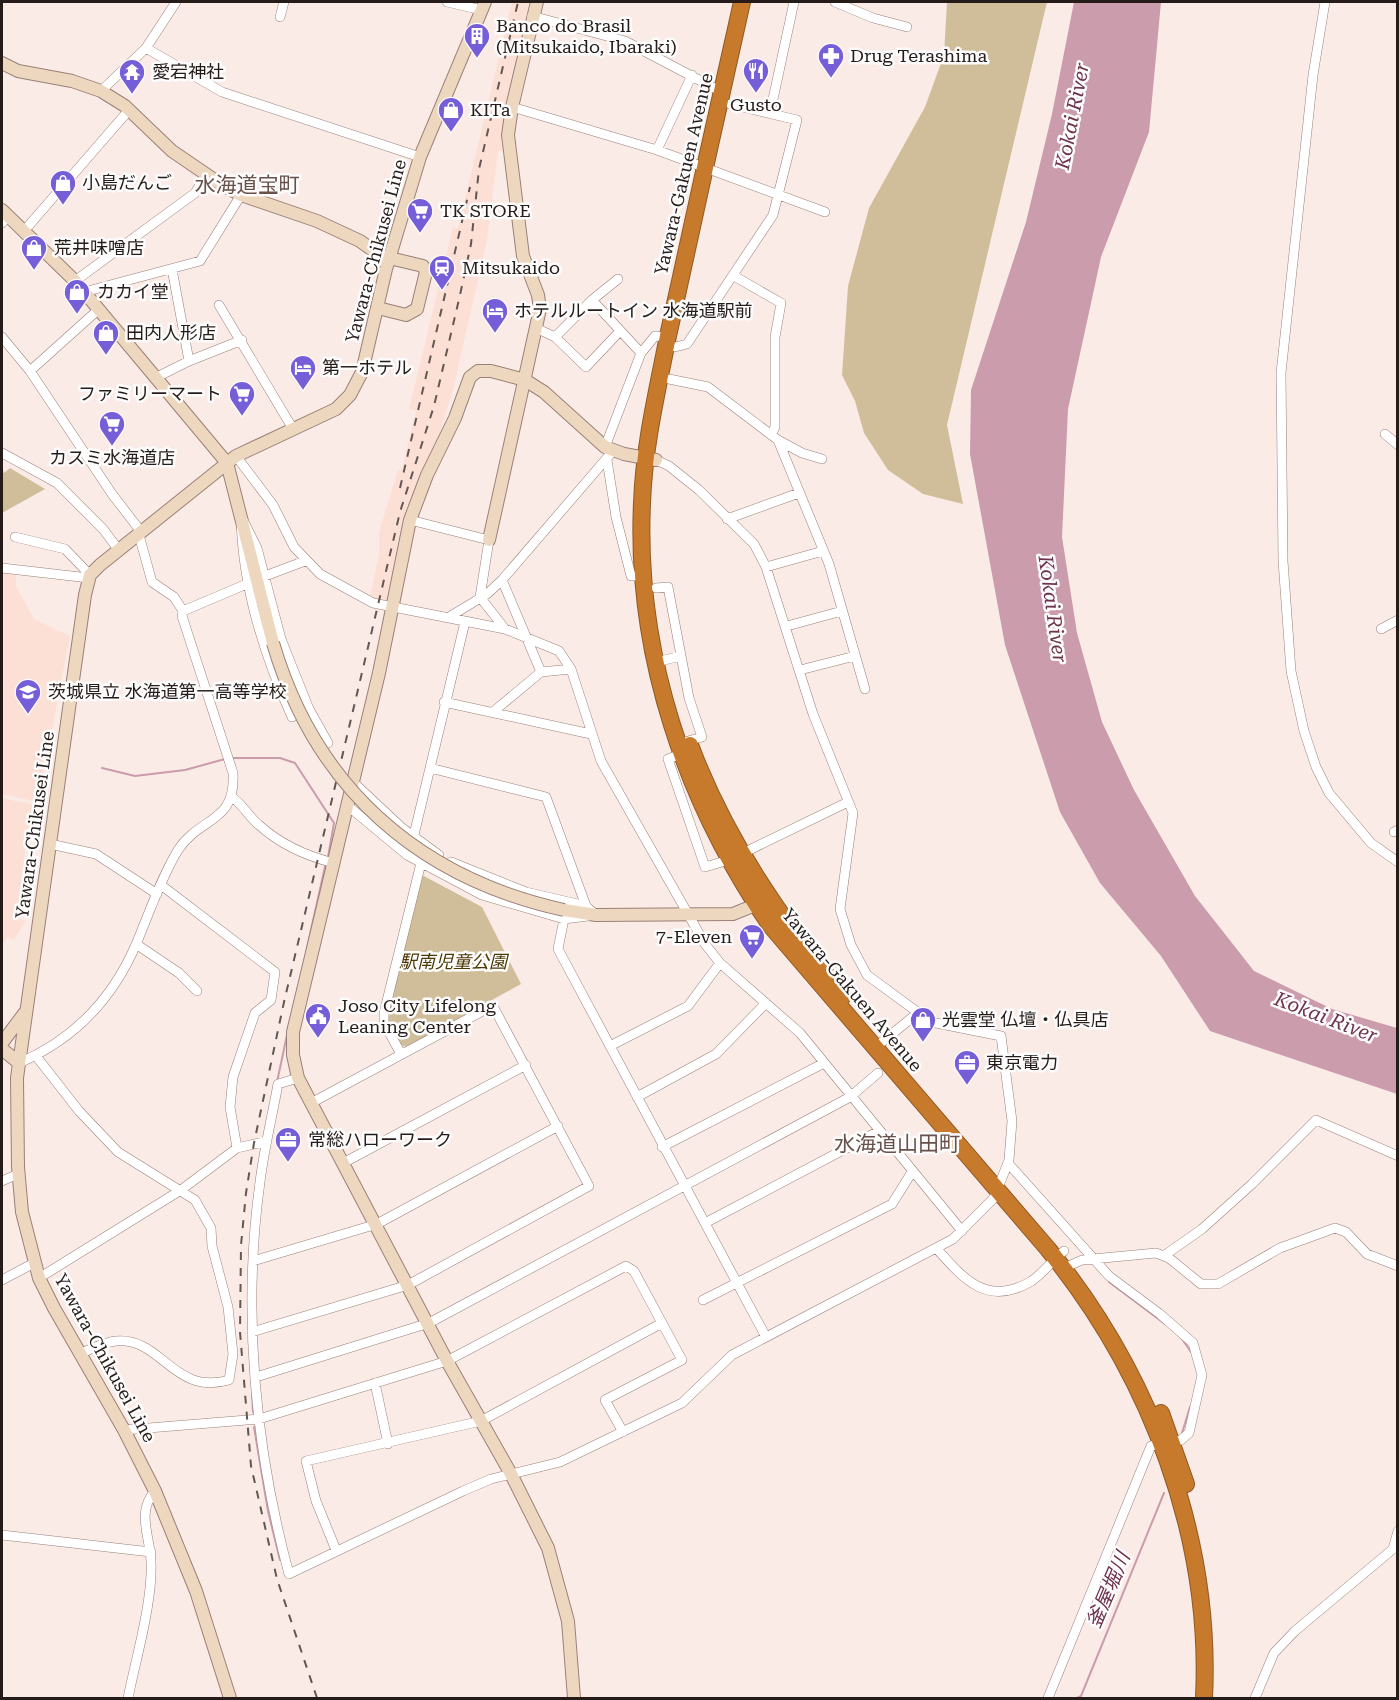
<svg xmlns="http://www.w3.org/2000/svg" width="1399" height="1700" font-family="'Roboto Serif','Noto Sans JP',serif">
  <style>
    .built { fill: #fce0d6 }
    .green { fill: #d0be9b }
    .water { fill: #ca9cac }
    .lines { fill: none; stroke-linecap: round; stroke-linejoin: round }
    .stream { stroke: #ca9cac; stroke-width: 2 }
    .street-casing { stroke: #998179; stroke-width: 10 }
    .secondary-casing { stroke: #998179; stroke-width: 14 }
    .highway-casing { stroke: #8e5925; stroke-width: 18 }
    .street { stroke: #fff; stroke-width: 9 }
    .secondary { stroke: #eed7bf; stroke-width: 12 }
    .highway { stroke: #c77a2b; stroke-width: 16 }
    .rail { stroke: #625753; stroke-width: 2; stroke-dasharray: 8 8; stroke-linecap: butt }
    .secondary-bridge-casing { stroke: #998179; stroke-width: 14; stroke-linecap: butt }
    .secondary-bridge { stroke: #eed7bf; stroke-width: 12 }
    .labels { text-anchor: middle; stroke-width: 5; stroke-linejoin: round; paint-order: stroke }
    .poi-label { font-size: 18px; fill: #251c19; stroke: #fcfcfc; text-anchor: start }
    .street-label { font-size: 18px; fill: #251c19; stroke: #fcfcfc }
    .park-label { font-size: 18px; font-style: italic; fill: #4d3804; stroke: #fcfcfc }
    .water-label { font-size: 20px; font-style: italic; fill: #6e334c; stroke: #fcfcfc }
    .quarter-label { font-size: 21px; fill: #68514a; stroke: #fcfcfc }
  </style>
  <rect width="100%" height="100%" fill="#fbebe6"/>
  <path class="built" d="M 512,2 L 531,2 L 508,107 L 504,151 L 498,151 L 487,240 L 453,390 L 438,438 L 410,502 L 386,602 L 370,597 L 379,554 L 379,532 L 398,470 L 402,469 L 416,411 L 409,409 L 453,227 L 458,228 Z
    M 2,571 L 16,574 L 16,586 L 34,619 L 70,636 L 38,802 L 2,794 Z
    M 2,798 L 40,806 L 36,835 L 27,834 L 17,918 L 26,921 L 14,940 L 8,937 L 2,943 Z"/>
  <path class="green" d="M 947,2 L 1047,2 L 947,425 L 963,504 L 923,494 L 888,470 L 864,433 L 855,401 L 842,375 L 848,286 L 869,208 L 925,107 L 944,55 Z
    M 2,467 L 4,473 L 10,468 L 45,489 L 2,513 Z
    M 422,875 L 482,907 L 521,984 L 407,1047 L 401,1045 L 387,1018 Z"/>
  <path class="water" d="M 1074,2 L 1161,2 L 1149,132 L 1101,257 L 1068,409 L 1062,537 L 1077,633 L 1102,722 L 1134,790 L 1195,896 L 1254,971 L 1332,1009 L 1397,1028 L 1397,1094 L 1210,1031 L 1161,956 L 1100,883 L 1060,812 L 1005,645 L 970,454 L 971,390 L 1026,222 L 1052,114 Z"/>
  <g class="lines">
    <path class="stream" d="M 231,758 L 280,758 L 295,763 L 334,823 L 328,857
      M 102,768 L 135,776 L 185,770 L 225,759
      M 307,948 L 326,862
      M 277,1082 L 287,1035
      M 1109,1282 L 1165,1324
      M 1182,1339 L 1191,1352
      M 252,1393 L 253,1412
      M 254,1427 L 268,1511 L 280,1560
      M 1182,1433 L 1190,1407
      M 1077,1698 L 1081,1696 L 1164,1493"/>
    <g class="street-casing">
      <path id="street" d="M 447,2 L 482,10
        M 835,2 L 873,18 L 907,27
        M 1325,2 L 1313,75 L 1281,373 L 1283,561 L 1291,671 L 1304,731 L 1316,767 L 1329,793 L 1371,843 L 1398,862
        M 532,16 L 625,41 L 722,92
        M 280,17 L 284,2
        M 146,48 L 222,92 L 420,157
        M 101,91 L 146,48 L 176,2
        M 512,107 L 657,150 L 825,212
        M 770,113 L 794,2
        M 657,150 L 692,75
        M 2,223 L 8,216
        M 24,231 L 129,110
        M 172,269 L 189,361
        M 734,276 L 781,303 L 775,337 L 775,427 L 771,435
        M 75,281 L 195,193 L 206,175
        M 84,292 L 200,261 L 241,195
        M 592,300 L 641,353
        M 219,305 L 293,429
        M 538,329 L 555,337 L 586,367 L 620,331
        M 2,337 L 30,371 L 112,494 L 142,533
        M 555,337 L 592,300 L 618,279
        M 675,347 L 687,344 L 773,215 L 797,120 L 730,104
        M 30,371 L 99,309
        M 157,377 L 189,361 L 242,340
        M 669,379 L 708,387 L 778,440 L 802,453 L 822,459
        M 1385,434 L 1398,445
        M 778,440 L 829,564 L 865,689
        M 605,447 L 641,353 L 655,336 L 668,337
        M 2,453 L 57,483 L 103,529 L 118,549
        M 236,456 L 273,505 L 294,547 L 320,574 L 373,603 L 505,629 L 559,651 L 571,669 L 601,761 L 705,944 L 720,963 L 800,1033 L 962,1231
        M 607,460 L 616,517 L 631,576 L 644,576
        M 241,516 L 257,548 L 281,639 L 309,709 L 292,717 C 264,655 242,585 241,516 Z
        M 727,519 L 799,493
        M 410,520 L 489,540 L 480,597 L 505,629
        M 15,537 L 65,549 L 90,575
        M 766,567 L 823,551
        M 2,568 L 89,578
        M 265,576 L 305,561
        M 502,580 L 541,672
        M 656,588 L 668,587 L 689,698 L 702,737 L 688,741
        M 183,611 L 249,583
        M 449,617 L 487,594 L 502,580 L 613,451
        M 787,626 L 842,611
        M 1381,629 L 1398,620
        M 656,662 L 681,656
        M 800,670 L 855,656
        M 444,702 L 591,734
        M 309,709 L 328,743
        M 494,711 L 541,672 L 571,669
        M 681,754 L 668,759 L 705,867 L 729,860
        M 430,768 L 546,797 L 586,906
        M 353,782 L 401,827 L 439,855
        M 233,798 C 243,805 249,817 259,825 C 281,845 306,856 334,863
        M 348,806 L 407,855 L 482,895 L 564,919 L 588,916
        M 1394,832 L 1398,830
        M 413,839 L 465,622
        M 50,844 L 96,854 L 157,894
        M 741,854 L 848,802
        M 451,862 L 526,892 L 586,906 L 596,915
        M 161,885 L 275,972 L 271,1000 L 255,1013 L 233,1077 L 230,1107 L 237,1148
        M 564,919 L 558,949 L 766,1337
        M 136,944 L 179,973 L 197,991
        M 882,1042 L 919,1012
        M 610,1046 L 688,1006 L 720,963
        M 401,1054 L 384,1023 L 384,1013 L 421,863
        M 36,1056 L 79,1111 L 118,1152 L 195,1200 L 211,1228 L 212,1246 L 228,1307 L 233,1354 L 229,1380 C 173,1396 162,1337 116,1341 C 104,1342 92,1349 81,1353
        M 19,1063 C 75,1039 114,997 137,942 C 150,911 161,878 178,850 C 200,816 236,824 233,773 L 182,616 L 183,611 L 174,597 L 152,582 L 139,535
        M 298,1078 L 278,1084 C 272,1117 264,1149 260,1182 C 242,1312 255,1448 289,1574 L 463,1491 L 491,1479 L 560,1462 L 682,1403 L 732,1355 L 953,1239 L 994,1198 L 1009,1160 L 1012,1121 L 1001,1036 L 931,1022 L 867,975 L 851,945 L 840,909 L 853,813 L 813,714 L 766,567 L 754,544 L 699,490 L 669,466 L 656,460
        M 637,1097 L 716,1054 L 766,1003
        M 662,1147 L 824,1063
        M 345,1162 L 526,1065
        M 1008,1163 L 1109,1276 L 1160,1314 L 1193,1343 L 1202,1375 L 1189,1433 L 1181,1440 L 1151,1446 L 1048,1698
        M 2,1181 L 18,1174
        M 705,1223 L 879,1131
        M 936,1248 C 963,1278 986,1307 1030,1282 C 1042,1275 1052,1260 1064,1251
        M 1165,1255 L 1202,1229 L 1252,1184 L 1316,1120 L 1398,1156
        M 253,1261 L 377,1224 L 558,1126
        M 1064,1268 L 1082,1260 L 1156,1253 L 1169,1258 L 1201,1284 L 1218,1284 L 1280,1248 L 1335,1228 L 1346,1232 L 1367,1254 L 1398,1266
        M 39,1278 L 181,1190 L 237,1148 L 267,1141
        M 2,1280 L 34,1263
        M 703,1300 L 892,1204 L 912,1172
        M 252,1332 L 408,1285 L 589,1186 L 494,1008 L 490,1007 L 311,1103
        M 256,1377 L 429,1323 L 850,1097 L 878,1073
        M 375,1383 L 388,1444
        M 124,1430 L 259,1419 L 447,1361 L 626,1266 L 634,1271 L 682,1360 L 605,1400 L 623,1432
        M 2,1535 L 151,1552
        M 336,1550 L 316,1501 L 306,1461 L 481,1421 L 662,1323
        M 128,1698 C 136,1658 153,1601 151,1561 C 150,1536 136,1512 155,1491
        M 1255,1698 L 1274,1653 L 1295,1631 L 1393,1549 L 1398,1531"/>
    </g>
    <g class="secondary-casing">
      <path id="secondary" d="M 2,63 L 18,71 L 72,81 L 101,91 L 125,106 L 172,151 L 219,183 L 241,195 L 317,221 L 360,241 L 381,256 L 423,266 L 426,272 L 417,309 L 406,315 L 378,308
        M 2,210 L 75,281 L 227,463 L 273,643
        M 489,540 L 540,309 L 538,295 L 523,256 L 508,135 L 512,107 L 537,2
        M 564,910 L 596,915 L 733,914 L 765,901
        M 2,1043 L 26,1011
        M 2,1049 L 19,1063
        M 230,1698 L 196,1591 L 155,1491 L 124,1430 L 54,1308 L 39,1278 L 22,1212 L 18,1167 L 17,1078 L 85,595 L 90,575 L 100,565 L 236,456 L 336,409 L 350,395 L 362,372 L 386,269 L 420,157 L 485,2
        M 574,1698 L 568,1621 L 548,1548 L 511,1474 L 447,1361 L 298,1078 L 293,1055 L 293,1032 L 379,673 L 410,520 L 427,475 L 455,418 L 470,377 L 478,371 L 491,371 L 525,380 L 544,392 L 605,447 L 624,454 L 656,460"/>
    </g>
    <g class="highway-casing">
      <path id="highway" d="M 742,2 C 717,113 692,225 668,336 C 657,392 644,446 642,503 C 635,654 686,802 770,925 L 1048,1249 C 1150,1374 1212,1536 1204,1698
        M 690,745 C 725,839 781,919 843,996
        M 1161,1413 L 1186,1484"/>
    </g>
    <use href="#street" class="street"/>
    <use href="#secondary" class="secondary"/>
    <use href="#highway" class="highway"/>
    <path class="rail" d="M 400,488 L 470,187
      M 317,1698 L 277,1579 L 251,1466 L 240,1332 L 241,1245 L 246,1193 L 254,1143 L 284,1002 L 400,512 L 434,406 L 460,295 L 471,244 L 479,169 L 518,2"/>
    <g class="secondary-bridge-casing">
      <path id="secondary-bridge" d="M 273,643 C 315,787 418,878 564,910"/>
    </g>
    <use href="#secondary-bridge" class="secondary-bridge"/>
  </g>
  <defs>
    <g id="building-pin" transform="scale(1.35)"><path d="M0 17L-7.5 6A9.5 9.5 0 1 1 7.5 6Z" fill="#775ed9" stroke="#fcfcfc"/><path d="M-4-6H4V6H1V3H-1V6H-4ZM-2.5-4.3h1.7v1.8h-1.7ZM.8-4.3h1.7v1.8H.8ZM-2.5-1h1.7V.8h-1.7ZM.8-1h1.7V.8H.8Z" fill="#fff"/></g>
    <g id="pharmacy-pin" transform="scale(1.35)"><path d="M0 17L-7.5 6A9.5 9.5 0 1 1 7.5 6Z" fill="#775ed9" stroke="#fcfcfc"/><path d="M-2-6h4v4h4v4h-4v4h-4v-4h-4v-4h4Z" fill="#fff"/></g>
    <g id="restaurant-pin" transform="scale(1.35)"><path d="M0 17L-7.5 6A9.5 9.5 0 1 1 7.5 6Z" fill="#775ed9" stroke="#fcfcfc"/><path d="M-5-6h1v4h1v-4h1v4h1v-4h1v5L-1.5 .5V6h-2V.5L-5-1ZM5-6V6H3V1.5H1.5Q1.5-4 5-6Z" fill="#fff"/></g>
    <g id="temple-pin" transform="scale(1.35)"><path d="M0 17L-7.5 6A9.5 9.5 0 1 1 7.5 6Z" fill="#775ed9" stroke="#fcfcfc"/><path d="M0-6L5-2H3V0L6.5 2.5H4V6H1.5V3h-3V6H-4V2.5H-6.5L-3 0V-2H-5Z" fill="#fff"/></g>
    <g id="shop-pin" transform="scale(1.35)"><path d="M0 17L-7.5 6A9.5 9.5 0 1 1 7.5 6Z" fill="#775ed9" stroke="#fcfcfc"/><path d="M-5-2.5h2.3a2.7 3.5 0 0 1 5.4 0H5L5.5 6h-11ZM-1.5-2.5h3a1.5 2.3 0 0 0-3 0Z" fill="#fff"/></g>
    <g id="supermarket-pin" transform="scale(1.35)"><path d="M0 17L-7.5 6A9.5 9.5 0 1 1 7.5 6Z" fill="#775ed9" stroke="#fcfcfc"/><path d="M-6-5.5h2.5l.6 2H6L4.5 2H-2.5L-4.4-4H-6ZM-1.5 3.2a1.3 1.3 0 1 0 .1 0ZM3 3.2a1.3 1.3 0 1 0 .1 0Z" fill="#fff"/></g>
    <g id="station-pin" transform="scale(1.35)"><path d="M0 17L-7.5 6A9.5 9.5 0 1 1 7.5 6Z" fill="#775ed9" stroke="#fcfcfc"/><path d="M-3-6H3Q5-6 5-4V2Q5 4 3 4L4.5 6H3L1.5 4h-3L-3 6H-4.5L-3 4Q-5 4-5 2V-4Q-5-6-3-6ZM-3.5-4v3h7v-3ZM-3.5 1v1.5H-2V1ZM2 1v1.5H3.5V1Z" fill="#fff"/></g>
    <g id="hotel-pin" transform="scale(1.35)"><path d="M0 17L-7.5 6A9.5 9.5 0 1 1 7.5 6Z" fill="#775ed9" stroke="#fcfcfc"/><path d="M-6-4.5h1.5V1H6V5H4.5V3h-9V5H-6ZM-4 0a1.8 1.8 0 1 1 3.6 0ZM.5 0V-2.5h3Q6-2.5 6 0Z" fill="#fff"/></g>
    <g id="school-pin" transform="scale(1.35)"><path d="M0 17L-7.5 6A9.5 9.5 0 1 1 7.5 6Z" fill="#775ed9" stroke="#fcfcfc"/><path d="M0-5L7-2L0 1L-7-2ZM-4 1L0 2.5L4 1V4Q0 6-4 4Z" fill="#fff"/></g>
    <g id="civic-pin" transform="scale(1.35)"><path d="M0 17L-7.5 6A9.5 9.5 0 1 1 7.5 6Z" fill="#775ed9" stroke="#fcfcfc"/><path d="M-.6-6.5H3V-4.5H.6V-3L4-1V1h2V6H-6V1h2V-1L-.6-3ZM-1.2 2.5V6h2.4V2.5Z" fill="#fff"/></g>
    <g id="office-pin" transform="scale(1.35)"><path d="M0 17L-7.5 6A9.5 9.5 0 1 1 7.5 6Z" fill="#775ed9" stroke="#fcfcfc"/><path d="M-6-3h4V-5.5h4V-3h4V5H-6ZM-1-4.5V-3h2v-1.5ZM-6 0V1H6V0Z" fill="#fff"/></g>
  </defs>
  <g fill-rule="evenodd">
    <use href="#building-pin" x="477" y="36"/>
    <use href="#pharmacy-pin" x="831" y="56"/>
    <use href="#restaurant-pin" x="756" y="71"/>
    <use href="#temple-pin" x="132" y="72"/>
    <use href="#shop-pin" x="451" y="110"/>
    <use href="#shop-pin" x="63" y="183"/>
    <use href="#supermarket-pin" x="420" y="211"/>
    <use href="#shop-pin" x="34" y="248"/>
    <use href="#station-pin" x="442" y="268"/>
    <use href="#shop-pin" x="77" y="292"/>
    <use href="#hotel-pin" x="495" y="311"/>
    <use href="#shop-pin" x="106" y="333"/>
    <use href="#hotel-pin" x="303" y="368"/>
    <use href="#supermarket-pin" x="242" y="394"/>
    <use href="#supermarket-pin" x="112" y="424"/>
    <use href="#school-pin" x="28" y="692"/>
    <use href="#supermarket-pin" x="752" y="937"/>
    <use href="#civic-pin" x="318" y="1016"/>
    <use href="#shop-pin" x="923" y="1020"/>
    <use href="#office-pin" x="967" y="1063"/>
    <use href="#office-pin" x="288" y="1140"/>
  </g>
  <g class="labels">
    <g class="poi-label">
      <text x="496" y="32">Banco do Brasil<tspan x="496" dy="21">(Mitsukaido, Ibaraki)</tspan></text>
      <text x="850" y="62">Drug Terashima</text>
      <text x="152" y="78">愛宕神社</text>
      <text x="756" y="111" text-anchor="middle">Gusto</text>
      <text x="470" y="116">KITa</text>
      <text x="82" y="189">小島だんご</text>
      <text x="440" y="217">TK STORE</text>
      <text x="54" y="254">荒井味噌店</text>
      <text x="462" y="274">Mitsukaido</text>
      <text x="97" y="298">カカイ堂</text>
      <text x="514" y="317">ホテルルートイン 水海道駅前</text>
      <text x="126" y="339">田内人形店</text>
      <text x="322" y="374">第一ホテル</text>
      <text x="222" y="400" text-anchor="end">ファミリーマート</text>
      <text x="112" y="464" text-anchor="middle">カスミ水海道店</text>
      <text x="48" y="698">茨城県立 水海道第一高等学校</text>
      <text x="732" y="943" text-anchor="end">7-Eleven</text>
      <text x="338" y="1012">Joso City Lifelong<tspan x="338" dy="21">Leaning Center</tspan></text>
      <text x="942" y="1026">光雲堂 仏壇・仏具店</text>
      <text x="986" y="1069">東京電力</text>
      <text x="308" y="1146">常総ハローワーク</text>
    </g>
    <g class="street-label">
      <text transform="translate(684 174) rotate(-77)" y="6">Yawara-Gakuen Avenue</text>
      <text transform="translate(376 251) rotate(-75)" y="6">Yawara-Chikusei Line</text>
      <text transform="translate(35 825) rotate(-82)" y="6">Yawara-Chikusei Line</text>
      <text transform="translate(852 990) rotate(50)" y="6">Yawara-Gakuen Avenue</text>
      <text transform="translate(105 1358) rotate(61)" y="6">Yawara-Chikusei Line</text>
    </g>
    <g class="park-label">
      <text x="453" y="968">駅南児童公園</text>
    </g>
    <g class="water-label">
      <text transform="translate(1072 116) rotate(-79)" y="7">Kokai River</text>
      <text transform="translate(1053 609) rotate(82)" y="7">Kokai River</text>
      <text transform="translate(1326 1017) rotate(21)" y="7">Kokai River</text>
      <text transform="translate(1108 1590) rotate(-67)" y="7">釜屋堀川</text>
    </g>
    <g class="quarter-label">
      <text x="247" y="192">水海道宝町</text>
      <text x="897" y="1151">水海道山田町</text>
    </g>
  </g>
  <rect width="1399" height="1700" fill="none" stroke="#251c19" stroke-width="6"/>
</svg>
